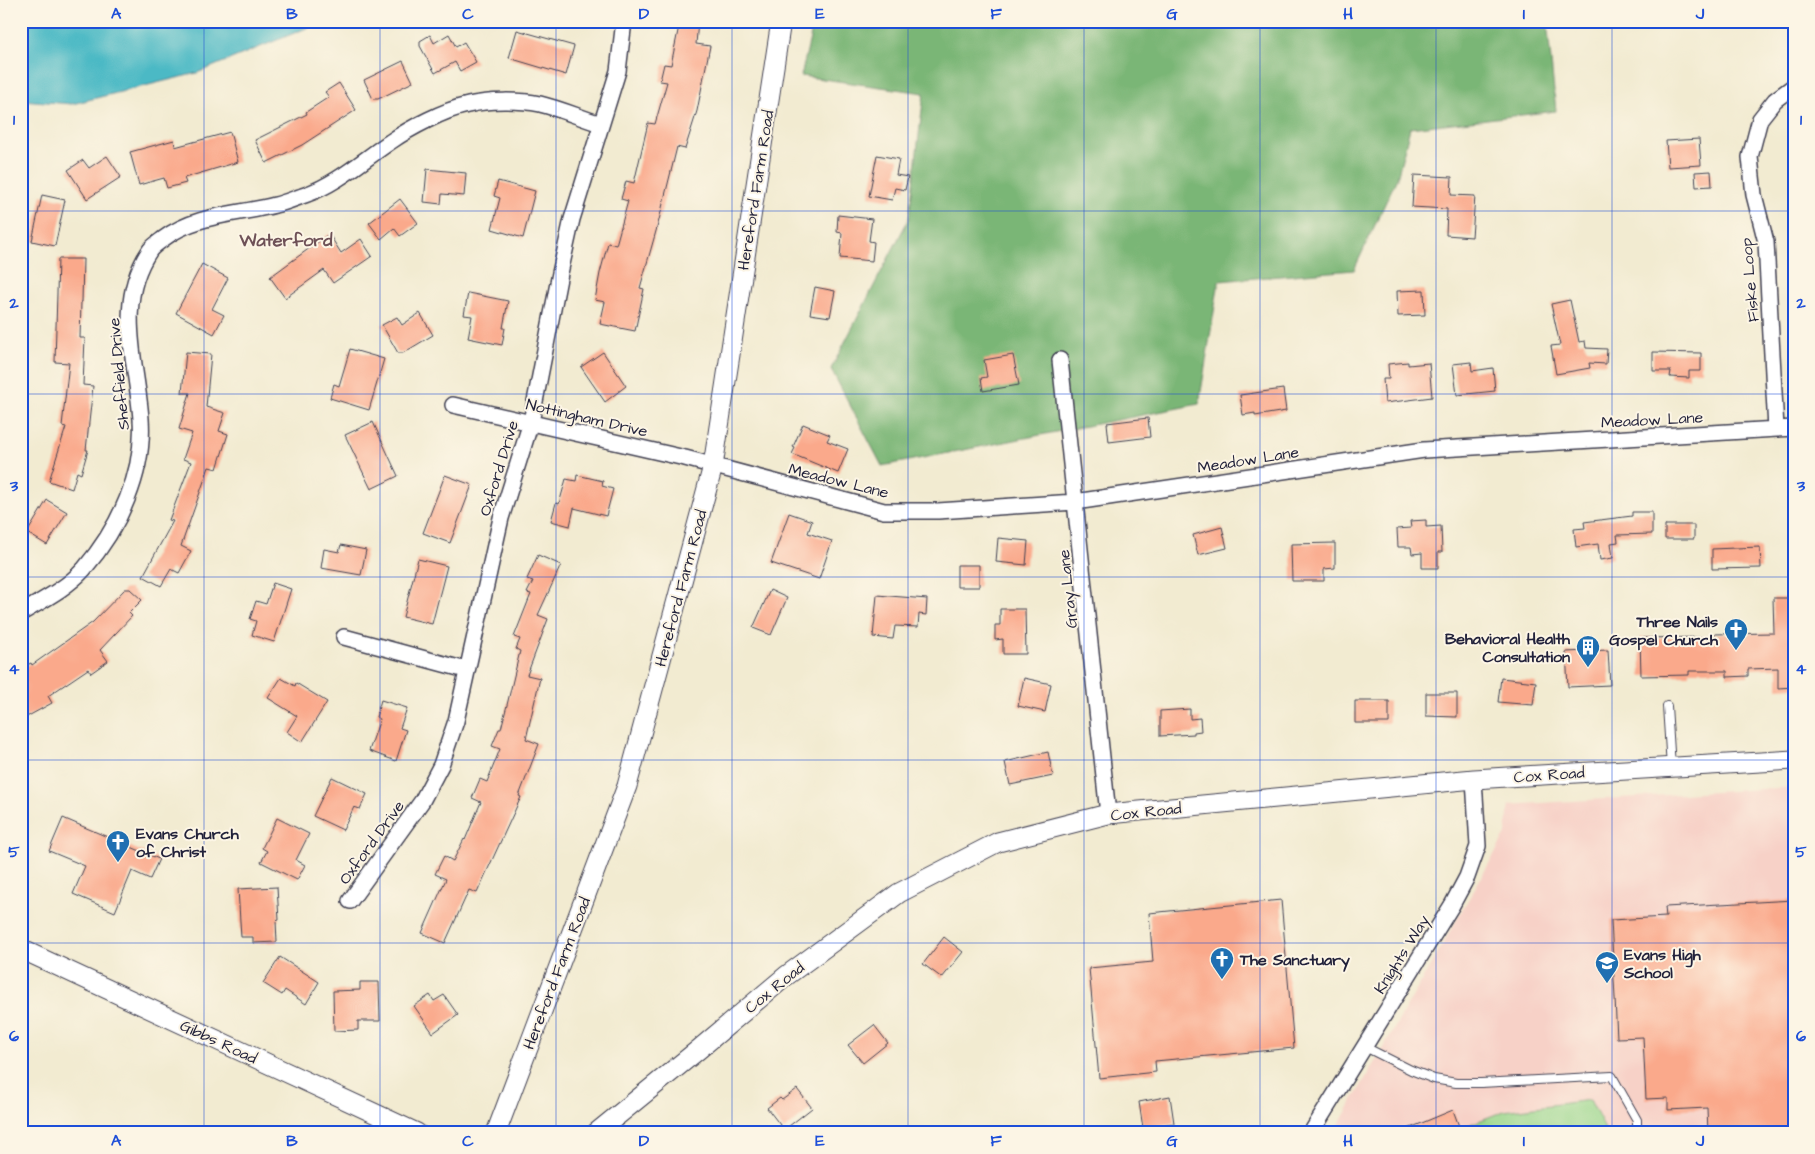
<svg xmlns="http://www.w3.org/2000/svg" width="1815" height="1154" font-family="'Architects Daughter',sans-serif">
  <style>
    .built { fill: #f7d1c7 }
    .green { fill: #98d58a; stroke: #5d7c62 }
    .forest { fill: #7ab676; stroke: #4e6c58 }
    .water { fill: #4bb9c5; stroke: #366e80 }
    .building { fill: #faa98b }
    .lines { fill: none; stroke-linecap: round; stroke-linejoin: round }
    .service-casing { stroke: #414052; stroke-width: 10 }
    .minor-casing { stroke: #414052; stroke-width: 18 }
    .tertiary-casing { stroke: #414052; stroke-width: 21 }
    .service { stroke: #fff; stroke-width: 8 }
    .minor { stroke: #fff; stroke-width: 15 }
    .tertiary { stroke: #fff; stroke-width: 19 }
    .grid { fill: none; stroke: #1d4ed8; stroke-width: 1; stroke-opacity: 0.55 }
    .labels { text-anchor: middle; stroke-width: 4; stroke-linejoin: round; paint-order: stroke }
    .street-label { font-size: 16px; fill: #22223b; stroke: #fcf5e5 }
    .poi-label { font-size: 16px; font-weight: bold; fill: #22223b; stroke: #fcf5e5; text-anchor: start }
    .neighbourhood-label { font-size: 18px; font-weight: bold; fill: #6e5157; stroke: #fcf5e5 }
    .neatline { fill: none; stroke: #1d4ed8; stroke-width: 2 }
    .grid-label { font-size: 16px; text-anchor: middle; font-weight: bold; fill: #1d4ed8 }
  </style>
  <rect width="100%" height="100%" fill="#fcf5e5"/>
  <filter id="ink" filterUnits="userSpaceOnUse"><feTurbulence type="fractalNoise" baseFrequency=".02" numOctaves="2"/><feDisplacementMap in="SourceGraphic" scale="10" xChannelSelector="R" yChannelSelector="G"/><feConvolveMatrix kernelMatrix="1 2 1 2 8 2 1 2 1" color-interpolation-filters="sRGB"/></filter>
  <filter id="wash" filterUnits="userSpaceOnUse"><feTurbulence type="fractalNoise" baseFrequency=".0096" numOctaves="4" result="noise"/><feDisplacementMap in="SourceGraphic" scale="20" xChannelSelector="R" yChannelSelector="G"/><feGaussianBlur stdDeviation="1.12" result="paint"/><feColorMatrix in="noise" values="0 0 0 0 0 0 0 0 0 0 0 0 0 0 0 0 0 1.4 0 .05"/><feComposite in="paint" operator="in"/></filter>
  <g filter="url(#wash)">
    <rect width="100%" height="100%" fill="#f2ebd1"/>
    <path class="built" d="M 1794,787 L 1794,1133 L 1334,1133 L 1506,834 L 1509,805 Z"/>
    <path class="green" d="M 1590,1100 L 1607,1133 L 1448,1133 L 1504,1111 Z"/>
    <path class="forest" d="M 814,21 L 1547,21 L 1556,111 L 1410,128 L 1397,178 L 1354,270 L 1219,281 L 1199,404 L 882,466 L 831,369 L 909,218 L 924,93 L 801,76 Z"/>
    <path class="water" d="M 21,21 L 328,21 L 309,27 L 197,73 L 72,104 L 21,100 Z"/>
    <g id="blocks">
      <path class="building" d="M 680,21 L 698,21 L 696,44 L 710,46 L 697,111 L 685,149 L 677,147 L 658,224 L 640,288 L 644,289 L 635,331 L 600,324 L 605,302 L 595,300 L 600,273 L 608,243 L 616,245 L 628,201 L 621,199 L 626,181 L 634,183 L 648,123 L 655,124 L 667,82 L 660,81 L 664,64 L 671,65 Z
        M 517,30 L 574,46 L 566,75 L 509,58 Z
        M 449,34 L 456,47 L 464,42 L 476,62 L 460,71 L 455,62 L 435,73 L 420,46 L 420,41 L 430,35 L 434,43 Z
        M 403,61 L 413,82 L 378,99 L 373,99 L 364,80 Z
        M 339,83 L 356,110 L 302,145 L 266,163 L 255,140 L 307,114 L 306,112 L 329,97 L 325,92 Z
        M 230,132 L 238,162 L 184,178 L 186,183 L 167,188 L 164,178 L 139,185 L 130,152 L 174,140 L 175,147 Z
        M 1699,139 L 1701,165 L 1668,167 L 1666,141 Z
        M 877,155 L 899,159 L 896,175 L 908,177 L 905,190 L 895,188 L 892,200 L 869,196 Z
        M 107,156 L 121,177 L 87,199 L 68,170 L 83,160 L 89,168 Z
        M 427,169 L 466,173 L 464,196 L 442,194 L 441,204 L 424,202 Z
        M 1711,171 L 1712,186 L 1696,187 L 1695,172 Z
        M 1414,175 L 1452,177 L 1451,195 L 1475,196 L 1472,237 L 1446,235 L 1447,209 L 1412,207 Z
        M 498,181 L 535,191 L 523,238 L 492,229 L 500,198 L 494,196 Z
        M 42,195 L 65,200 L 55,246 L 32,241 Z
        M 400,199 L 418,223 L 400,236 L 394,228 L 381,239 L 369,223 Z
        M 838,215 L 872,219 L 869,241 L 874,242 L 872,261 L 840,258 L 842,233 L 837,232 Z
        M 329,234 L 341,253 L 361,239 L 372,256 L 333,283 L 324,270 L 285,298 L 270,277 Z
        M 58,259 L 83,259 L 82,302 L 81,302 L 80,338 L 85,338 L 83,385 L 93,386 L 86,450 L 88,450 L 81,474 L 77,472 L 72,489 L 49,481 L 66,427 L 62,426 L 69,363 L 55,362 Z
        M 202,264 L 228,278 L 212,309 L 224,315 L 214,334 L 176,313 Z
        M 815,287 L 835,291 L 830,317 L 810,314 Z
        M 1424,290 L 1425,315 L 1398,316 L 1397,291 Z
        M 468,293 L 508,301 L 503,328 L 505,328 L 502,345 L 468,338 L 472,316 L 464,315 Z
        M 1570,300 L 1579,342 L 1585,341 L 1586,348 L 1607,349 L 1606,364 L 1589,363 L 1590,368 L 1556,374 L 1551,346 L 1560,345 L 1551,304 Z
        M 420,313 L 433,335 L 403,353 L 398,353 L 382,325 L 397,317 L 402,325 Z
        M 350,349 L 384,359 L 369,410 L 330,398 L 334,384 L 339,386 Z
        M 186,352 L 211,354 L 206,407 L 225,413 L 219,431 L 228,434 L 217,469 L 209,467 L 181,546 L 191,551 L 179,573 L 171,569 L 161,586 L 143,576 L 173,521 L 169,520 L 191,462 L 183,459 L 192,433 L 179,429 L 190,393 L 182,393 Z
        M 603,352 L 626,386 L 605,402 L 581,367 Z
        M 1653,352 L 1701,353 L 1701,371 L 1689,371 L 1689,378 L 1670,377 L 1671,371 L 1653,371 Z
        M 1013,355 L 1019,385 L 983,391 L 981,378 L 987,377 L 984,360 Z
        M 1408,362 L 1408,365 L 1429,363 L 1432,397 L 1385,403 L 1383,379 L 1389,379 L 1388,364 Z
        M 1471,362 L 1472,371 L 1493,368 L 1495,391 L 1457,395 L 1453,364 Z
        M 1283,389 L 1286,411 L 1255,416 L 1255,413 L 1243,415 L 1240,395 Z
        M 1148,418 L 1150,437 L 1109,442 L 1107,423 Z
        M 373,422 L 398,476 L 371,489 L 345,435 Z
        M 803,424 L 830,435 L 827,441 L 848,449 L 838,473 L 792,454 L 795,448 L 793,447 Z
        M 445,475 L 472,485 L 450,543 L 423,533 Z
        M 577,475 L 603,481 L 602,486 L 613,489 L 606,516 L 574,508 L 570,526 L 551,521 L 556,503 L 559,504 L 566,479 L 576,481 Z
        M 47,500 L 67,512 L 47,545 L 27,533 Z
        M 1632,512 L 1652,512 L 1652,534 L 1617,535 L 1618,542 L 1611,543 L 1613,558 L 1600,560 L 1598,544 L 1576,547 L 1574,529 L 1585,528 L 1584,522 L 1632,516 Z
        M 789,513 L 812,521 L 808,533 L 832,541 L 819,579 L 771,563 Z
        M 1426,520 L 1426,527 L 1441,526 L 1442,552 L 1438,552 L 1438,568 L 1422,568 L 1422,553 L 1412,554 L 1411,547 L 1398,547 L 1397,529 L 1411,528 L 1410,521 Z
        M 1665,525 L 1694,525 L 1694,539 L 1665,539 Z
        M 1222,527 L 1227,548 L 1198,555 L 1193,535 Z
        M 998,538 L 1028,541 L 1026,565 L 996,562 Z
        M 1335,543 L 1335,568 L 1324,569 L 1324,581 L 1292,581 L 1291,544 Z
        M 341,545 L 366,550 L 361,575 L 321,568 L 324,549 L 339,552 Z
        M 1760,547 L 1761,568 L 1712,569 L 1712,549 Z
        M 538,555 L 561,565 L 538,615 L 548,619 L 527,675 L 540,678 L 526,739 L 539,744 L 519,796 L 521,797 L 477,893 L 469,890 L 445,943 L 422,933 L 446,879 L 435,874 L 444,856 L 453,861 L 464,839 L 465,840 L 481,802 L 472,798 L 480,779 L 487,782 L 500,749 L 492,746 L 499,729 L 501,729 L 507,705 L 520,651 L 516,649 L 520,639 L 514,637 L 531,594 L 527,593 L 533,581 L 527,579 Z
        M 418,559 L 447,566 L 432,624 L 403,617 Z
        M 957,565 L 979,565 L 979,587 L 957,587 Z
        M 273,583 L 291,589 L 274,642 L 252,635 L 256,621 L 250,619 L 256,601 L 266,604 Z
        M 125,589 L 130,589 L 142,600 L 129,613 L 132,616 L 100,650 L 108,661 L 91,673 L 88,669 L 48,696 L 52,703 L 21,720 L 21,668 L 31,663 L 32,665 L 93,622 Z
        M 770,590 L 787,598 L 771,635 L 753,628 Z
        M 877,595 L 927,599 L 926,615 L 919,614 L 918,627 L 895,626 L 893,639 L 873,637 Z
        M 1773,598 L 1794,598 L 1794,687 L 1778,688 L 1778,668 L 1748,669 L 1748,676 L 1727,677 L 1727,671 L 1689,671 L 1689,675 L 1641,676 L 1640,638 L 1712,637 L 1712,634 L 1774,633 Z
        M 1000,609 L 1025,609 L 1026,654 L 1003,654 L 1003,639 L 995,640 L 995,625 L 1000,625 Z
        M 1608,650 L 1610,685 L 1568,687 L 1566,652 Z
        M 281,678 L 295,686 L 296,683 L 327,702 L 302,742 L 287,732 L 297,716 L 268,698 Z
        M 1024,678 L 1051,684 L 1045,712 L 1018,706 Z
        M 1501,678 L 1536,682 L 1533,705 L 1498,702 Z
        M 1426,693 L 1457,693 L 1457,717 L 1426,716 Z
        M 381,700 L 407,708 L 400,728 L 406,730 L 396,761 L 369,751 L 380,719 L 376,717 Z
        M 1355,701 L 1389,701 L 1389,723 L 1355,723 Z
        M 1190,709 L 1190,719 L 1200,718 L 1201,731 L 1194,732 L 1194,734 L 1160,736 L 1160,711 Z
        M 1048,752 L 1053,776 L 1010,785 L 1005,762 Z
        M 332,777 L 367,794 L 360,809 L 354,807 L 343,830 L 313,816 Z
        M 63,818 L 159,859 L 150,879 L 132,871 L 115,912 L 73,894 L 85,866 L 49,851 Z
        M 277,818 L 309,834 L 296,860 L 305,865 L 297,880 L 261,862 L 267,851 L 262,848 Z
        M 277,887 L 279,920 L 276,921 L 277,942 L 253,943 L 253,937 L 241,937 L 238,889 Z
        M 1281,900 L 1294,1048 L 1155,1061 L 1156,1072 L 1099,1078 L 1089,968 L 1153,962 L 1149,913 Z
        M 1794,900 L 1794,1133 L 1708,1133 L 1707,1108 L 1668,1110 L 1668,1098 L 1646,1099 L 1643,1037 L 1617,1038 L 1611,920 L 1666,917 L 1665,907 Z
        M 944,937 L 963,952 L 942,978 L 923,964 Z
        M 280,957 L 319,982 L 306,1004 L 285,990 L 282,995 L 263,983 Z
        M 360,982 L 379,982 L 380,1021 L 358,1021 L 358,1030 L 334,1031 L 333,991 L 360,990 Z
        M 430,995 L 434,1001 L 444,995 L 458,1015 L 433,1033 L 414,1006 Z
        M 874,1025 L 888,1043 L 863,1063 L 848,1045 Z
        M 797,1089 L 812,1108 L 784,1130 L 767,1108 L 780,1098 L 782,1100 Z
        M 1170,1096 L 1174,1123 L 1143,1128 L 1139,1102 Z
        M 1453,1110 L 1460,1129 L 1450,1133 L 1398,1133 Z"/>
    </g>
  </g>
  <g filter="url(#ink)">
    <use href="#blocks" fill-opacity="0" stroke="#414052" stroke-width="1"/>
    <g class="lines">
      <g class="service-casing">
        <path id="service" d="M 1667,706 L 1671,767
          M 1365,1047 L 1411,1070 L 1434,1079 L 1456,1083 L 1481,1083 L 1612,1076 L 1637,1120 L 1637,1133"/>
      </g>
      <g class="minor-casing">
        <path id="minor" d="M 1060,360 L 1108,814
          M 453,405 L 685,458 L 884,511 L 938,511 L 1075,502 L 1424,450 L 1794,428
          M 1776,429 L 1766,242 L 1754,195 L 1750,157 L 1760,119 L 1775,100 L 1794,86
          M 21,613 C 43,600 67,588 84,569 C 119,528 145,473 141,419 C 137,362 114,303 150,250 C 153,246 159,242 163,239 C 196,214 237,215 275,205 C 285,203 296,198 305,195 C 337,184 363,160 390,142 C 410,128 444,110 468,105 C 488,100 520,100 540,104 C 561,109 581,118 601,124
          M 344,637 L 466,670
          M 350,901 L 422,801 L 441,765 L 456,721 L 501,518 L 531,422 L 560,273 L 572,219 L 618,71 L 624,21
          M 1311,1133 L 1452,905 L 1467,877 L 1478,846 L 1474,779"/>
      </g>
      <g class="tertiary-casing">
        <path id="tertiary" d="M 21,949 L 417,1133
          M 496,1133 L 627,786 L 713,466 L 781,21
          M 596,1133 L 698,1050 L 786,976 L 899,893 L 998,842 L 1108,814 L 1474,779 L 1794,760"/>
      </g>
      <use href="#service" class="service"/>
      <use href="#minor" class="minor"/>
      <use href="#tertiary" class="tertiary"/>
    </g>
  </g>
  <path class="grid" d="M 204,21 L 204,1133M 380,21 L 380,1133M 556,21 L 556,1133M 732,21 L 732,1133M 908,21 L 908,1133M 1084,21 L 1084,1133M 1260,21 L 1260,1133M 1436,21 L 1436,1133M 1612,21 L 1612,1133M 21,211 L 1794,211M 21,394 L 1794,394M 21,577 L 1794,577M 21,760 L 1794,760M 21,943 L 1794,943"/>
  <defs>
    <g id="church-pin" transform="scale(1.25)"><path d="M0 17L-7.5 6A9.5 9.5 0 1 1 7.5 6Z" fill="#1f6fb2" stroke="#fcf5e5"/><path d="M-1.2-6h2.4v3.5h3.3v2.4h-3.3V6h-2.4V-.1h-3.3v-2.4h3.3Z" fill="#fff"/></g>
    <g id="building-pin" transform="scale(1.25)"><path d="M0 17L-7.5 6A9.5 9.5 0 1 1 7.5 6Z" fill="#1f6fb2" stroke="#fcf5e5"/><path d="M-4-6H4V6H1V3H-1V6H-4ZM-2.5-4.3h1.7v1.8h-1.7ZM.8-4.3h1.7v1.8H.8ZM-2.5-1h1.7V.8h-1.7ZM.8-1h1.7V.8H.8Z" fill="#fff"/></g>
    <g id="school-pin" transform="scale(1.25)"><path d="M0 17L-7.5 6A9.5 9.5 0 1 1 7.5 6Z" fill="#1f6fb2" stroke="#fcf5e5"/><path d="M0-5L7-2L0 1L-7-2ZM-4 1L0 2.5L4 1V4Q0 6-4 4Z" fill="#fff"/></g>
  </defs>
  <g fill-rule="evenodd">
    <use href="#church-pin" x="1736" y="630"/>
    <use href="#building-pin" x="1588" y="647"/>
    <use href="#church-pin" x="118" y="842"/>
    <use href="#church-pin" x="1222" y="959"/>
    <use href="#school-pin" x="1607" y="963"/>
  </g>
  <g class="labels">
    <g class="street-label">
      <text transform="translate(755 190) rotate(-81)" y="6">Hereford Farm Road</text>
      <text transform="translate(1749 280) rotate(-95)" y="6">Fiske Loop</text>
      <text transform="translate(118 374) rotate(-95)" y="6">Sheffield Drive</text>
      <text transform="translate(587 417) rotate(13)" y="6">Nottingham Drive</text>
      <text transform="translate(1652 419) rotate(-3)" y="6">Meadow Lane</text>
      <text transform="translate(1248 459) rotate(-9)" y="6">Meadow Lane</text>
      <text transform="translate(498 468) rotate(-73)" y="6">Oxford Drive</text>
      <text transform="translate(839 480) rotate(14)" y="6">Meadow Lane</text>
      <text transform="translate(680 588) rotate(-75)" y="6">Hereford Farm Road</text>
      <text transform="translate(1067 589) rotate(-96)" y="6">Gray Lane</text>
      <text transform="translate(1549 774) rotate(-4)" y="6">Cox Road</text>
      <text transform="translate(1146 811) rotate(-6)" y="6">Cox Road</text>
      <text transform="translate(371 842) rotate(-54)" y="6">Oxford Drive</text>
      <text transform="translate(1401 954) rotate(-58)" y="6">Knights Way</text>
      <text transform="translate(556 973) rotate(-69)" y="6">Hereford Farm Road</text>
      <text transform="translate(774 987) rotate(-39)" y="6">Cox Road</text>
      <text transform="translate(219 1041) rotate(25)" y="6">Gibbs Road</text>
    </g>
    <g class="poi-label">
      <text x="1718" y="627" text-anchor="end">Three Nails<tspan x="1718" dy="18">Gospel Church</tspan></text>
      <text x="1570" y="644" text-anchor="end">Behavioral Health<tspan x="1570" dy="18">Consultation</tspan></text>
      <text x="136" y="839">Evans Church<tspan x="136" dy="18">of Christ</tspan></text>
      <text x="1624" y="960">Evans High<tspan x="1624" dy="18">School</tspan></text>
      <text x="1240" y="965">The Sanctuary</text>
    </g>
    <g class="neighbourhood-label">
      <text x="286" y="246">Waterford</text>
    </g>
  </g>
  <rect width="1815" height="1154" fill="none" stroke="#fcf5e5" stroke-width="55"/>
  <rect x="28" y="28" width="1760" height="1098" class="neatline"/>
  <g class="grid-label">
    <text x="116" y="19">A</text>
    <text x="292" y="19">B</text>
    <text x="468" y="19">C</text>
    <text x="644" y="19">D</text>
    <text x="820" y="19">E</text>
    <text x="996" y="19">F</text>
    <text x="1172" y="19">G</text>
    <text x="1348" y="19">H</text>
    <text x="1524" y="19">I</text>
    <text x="1700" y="19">J</text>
    <text x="14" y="125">1</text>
    <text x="1801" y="125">1</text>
    <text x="14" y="308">2</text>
    <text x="1801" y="308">2</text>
    <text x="14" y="491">3</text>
    <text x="1801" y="491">3</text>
    <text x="14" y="674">4</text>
    <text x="1801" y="674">4</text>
    <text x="14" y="857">5</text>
    <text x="1801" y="857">5</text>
    <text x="14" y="1041">6</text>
    <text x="1801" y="1041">6</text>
    <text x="116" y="1146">A</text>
    <text x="292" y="1146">B</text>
    <text x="468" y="1146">C</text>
    <text x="644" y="1146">D</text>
    <text x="820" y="1146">E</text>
    <text x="996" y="1146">F</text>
    <text x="1172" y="1146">G</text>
    <text x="1348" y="1146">H</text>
    <text x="1524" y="1146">I</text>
    <text x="1700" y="1146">J</text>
  </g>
</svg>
